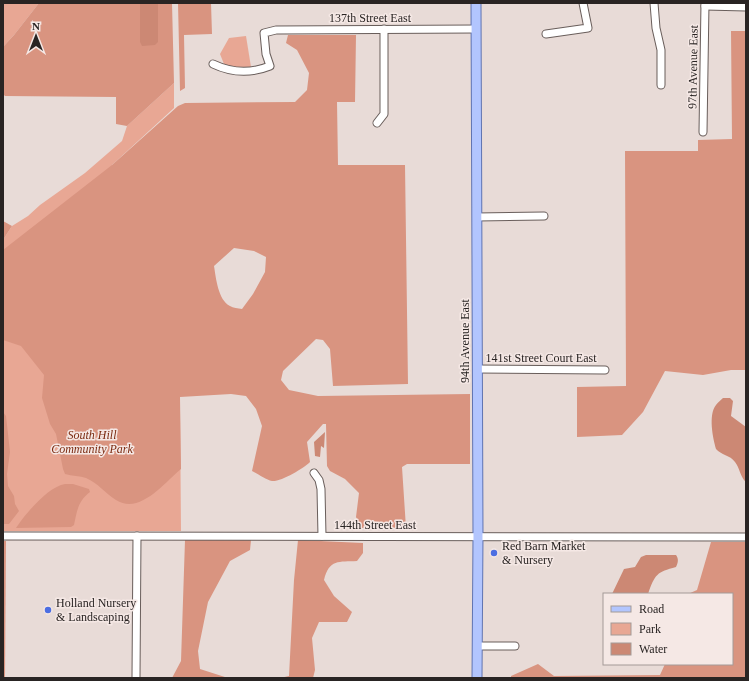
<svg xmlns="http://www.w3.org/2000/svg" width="749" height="681" font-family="Georgia,serif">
<rect width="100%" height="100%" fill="#e8dbd7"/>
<g fill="#e8a794">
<path d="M 3,3 L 39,3 L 14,35 L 3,47 Z"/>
<path d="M 246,36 L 251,67 L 233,67 L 224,64 L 220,54 L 229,38 Z"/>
<path d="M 174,83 L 174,108 L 112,165 L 178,167 L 181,531 L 3,531 L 3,240 L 12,226 L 28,216 L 40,205 L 85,173 L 122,141 L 127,126 Z"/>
</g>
<g fill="#d99480" fill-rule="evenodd">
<path d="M 39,3 L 140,3 L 140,42 L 158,42 L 158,3 L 172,3 L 174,83 L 127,126 L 116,124 L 116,97 L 5,96 L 3,94 L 3,47 L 14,35 Z"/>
<path d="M 178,3 L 211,3 L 212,34 L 184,35 L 185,88 L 180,91 Z"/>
<path d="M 731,31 L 746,31 L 746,370 L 731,370 L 703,375 L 665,371 L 643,412 L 622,435 L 577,437 L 577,387 L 626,386 L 625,151 L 698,151 L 698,140 L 732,139 Z"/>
<path d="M 288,35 L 356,35 L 355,102 L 337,102 L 338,165 L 405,165 L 408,384 L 333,386 L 330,349 L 323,340 L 316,339 L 283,371 L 281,380 L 289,390 L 318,396 L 470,394 L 470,464 L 407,464 L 402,467 L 406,528 L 361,528 L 356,517 L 359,493 L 345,479 L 330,471 L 327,466 L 326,424 L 323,424 L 307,442 L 310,462 C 304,468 281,482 272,481 C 266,480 258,474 252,471 L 262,426 L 256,409 L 246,396 L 231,394 L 180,397 L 181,469 C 164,483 140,515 116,500 C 106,494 98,483 86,478 C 80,476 72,476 65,474 L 63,469 L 56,434 L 50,424 L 42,398 L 44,375 L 21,346 L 3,340 L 3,250 L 112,165 L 178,106 L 185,103 L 295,102 L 307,90 L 309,73 L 297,50 L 286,43 ZM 234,248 L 254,251 L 266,257 L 265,272 L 253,294 L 242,309 C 238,308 233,308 230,306 C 218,300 216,278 214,266 Z"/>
<path d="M 3,221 L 12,226 L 3,240 Z"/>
<path d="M 3,412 L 6,416 L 10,452 L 7,474 L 8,486 L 14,496 L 15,504 L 19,511 L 9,524 L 3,524 Z"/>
<path d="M 65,484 L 73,484 L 89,489 L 90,492 C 78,501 77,511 74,525 L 71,527 L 16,528 C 25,514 49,486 65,484 Z"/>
<path d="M 185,540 L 251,540 L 250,550 L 230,561 L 208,602 L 198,651 L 200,669 L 228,678 L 172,678 L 181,661 Z"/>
<path d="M 298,540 L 363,543 L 363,553 L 357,561 C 339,562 329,559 324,580 L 334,596 L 352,612 L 347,622 L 319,622 L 312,638 L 315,670 L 313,678 L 280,678 L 289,676 L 294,580 Z"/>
<path d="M 3,541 L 6,541 L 5,678 L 3,678 Z"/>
<path d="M 711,542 L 746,542 L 746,678 L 511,678 L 511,676 L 538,664 L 554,676 L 660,675 L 665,664 L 732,664 L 732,594 L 688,594 L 697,590 Z"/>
</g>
<g fill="#cc8874">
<path d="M 140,3 L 158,3 L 158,42 L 155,45 L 142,46 L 140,42 Z"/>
<path d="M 723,398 L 730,398 L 733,401 L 731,416 L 746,427 L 746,482 C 740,477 740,468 735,462 C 730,455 721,455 716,449 C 713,438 708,415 716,405 C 718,402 721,400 723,398 Z"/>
<path d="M 325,432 L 324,448 L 321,446 L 320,457 L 315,456 L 314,442 Z"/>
<path d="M 646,555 L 676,555 C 679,559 678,563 676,567 C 657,572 655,574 648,594 L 612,594 L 624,569 L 635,567 L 641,557 Z"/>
</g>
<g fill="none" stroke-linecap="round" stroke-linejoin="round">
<g stroke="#695e5b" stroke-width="9">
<g id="minor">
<path d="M 654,3 L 656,28 L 661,50 L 661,85"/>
<path d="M 705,6 L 746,7"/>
<path d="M 546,34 L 588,28 L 583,3"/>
<path d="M 213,64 C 232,73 250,74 270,66 L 266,54 L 264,33 L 276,30 L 476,29"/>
<path d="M 377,123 L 384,114 L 384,29"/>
<path d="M 703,132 L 705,3"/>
<path d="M 477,217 L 544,216"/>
<path d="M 477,369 L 605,370"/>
<path d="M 314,473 L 319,480 L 321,489 L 322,536"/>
<path d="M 3,536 L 746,537"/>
<path d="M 477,646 L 515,646"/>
<path d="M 136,677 L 137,536"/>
</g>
</g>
<g stroke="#6074b1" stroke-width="11">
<path id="major" d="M 476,3 L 478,536 L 477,678"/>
</g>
<use href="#minor" stroke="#fff" stroke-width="7"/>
<use href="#major" stroke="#b2c5fe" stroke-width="9"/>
</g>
<g fill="#4c6ee2" stroke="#f5e8e5" stroke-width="1.5">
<circle cx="494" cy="553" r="4"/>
<circle cx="48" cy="610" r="4"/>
</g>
<g text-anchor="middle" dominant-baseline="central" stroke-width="3" stroke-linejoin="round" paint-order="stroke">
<g font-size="12" fill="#292423" stroke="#f5e8e5">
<text x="370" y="18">137th Street East</text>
<text transform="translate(693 67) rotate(-89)">97th Avenue East</text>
<text transform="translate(465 341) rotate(-90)">94th Avenue East</text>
<text x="541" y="358">141st Street Court East</text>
<text x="375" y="525">144th Street East</text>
</g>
<g font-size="12" font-style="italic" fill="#7b2a10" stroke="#f5e8e5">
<text x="92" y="435">South Hill<tspan x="92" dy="14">Community Park</tspan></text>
</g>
<g font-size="12" fill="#292423" stroke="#f5e8e5" text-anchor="start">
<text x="502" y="546">Red Barn Market<tspan x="502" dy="14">&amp; Nursery</tspan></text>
<text x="56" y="603">Holland Nursery<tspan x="56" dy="14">&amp; Landscaping</tspan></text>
</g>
</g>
<rect width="749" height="681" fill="none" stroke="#292423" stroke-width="8"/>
<rect x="603" y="593" width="130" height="72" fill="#f5e8e5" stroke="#a39a97"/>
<rect x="611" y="606" width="20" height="6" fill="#b2c5fe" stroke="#a39a97"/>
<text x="639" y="613" font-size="12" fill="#292423">Road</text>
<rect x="611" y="623" width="20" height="12" fill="#e8a794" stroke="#a39a97"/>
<text x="639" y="633" font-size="12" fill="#292423">Park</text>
<rect x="611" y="643" width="20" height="12" fill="#cc8874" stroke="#a39a97"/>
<text x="639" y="653" font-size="12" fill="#292423">Water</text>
<g transform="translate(36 36)" stroke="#f5e8e5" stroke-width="3" paint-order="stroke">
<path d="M0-3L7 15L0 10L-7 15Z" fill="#292423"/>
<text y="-6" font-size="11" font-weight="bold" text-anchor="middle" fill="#292423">N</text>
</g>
</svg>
